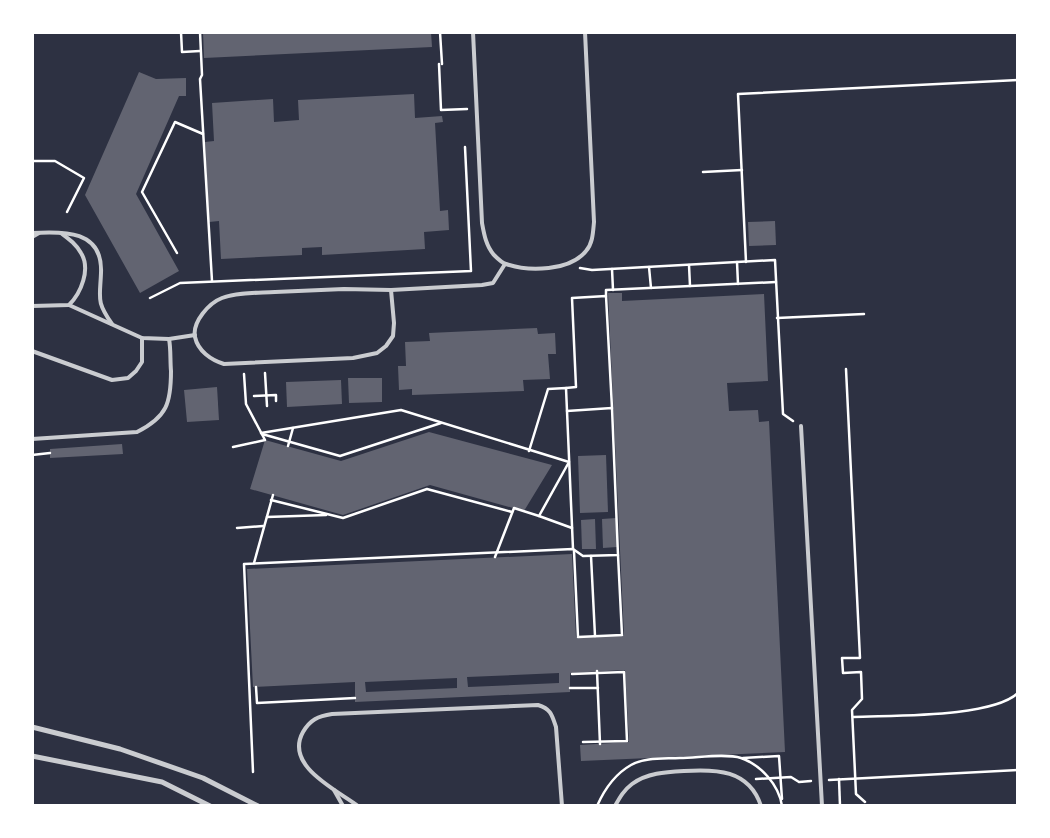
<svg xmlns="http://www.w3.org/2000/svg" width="1050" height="838" font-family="Poppins,sans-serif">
<rect width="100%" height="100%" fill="#2d3142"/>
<g fill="#626471" fill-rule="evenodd">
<path d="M 203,32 L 431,32 L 432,47 L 204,58 Z"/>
<path d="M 139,72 L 156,79 L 186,78 L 186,96 L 179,96 L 136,194 L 179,271 L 140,293 L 85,195 Z"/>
<path d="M 414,94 L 415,118 L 442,116 L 443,122 L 435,123 L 440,211 L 448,210 L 449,230 L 424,232 L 425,249 L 322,255 L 322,247 L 302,248 L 302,255 L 221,259 L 219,221 L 209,222 L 205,142 L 214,141 L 212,103 L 273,99 L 274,122 L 299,120 L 298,100 Z"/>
<path d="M 775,221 L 776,245 L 749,246 L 748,222 Z"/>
<path d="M 608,293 L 622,293 L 622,301 L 764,294 L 768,381 L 727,383 L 729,411 L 758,410 L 759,422 L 769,421 L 785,752 L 581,761 L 580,745 L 629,742 L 625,670 L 570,673 L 570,692 L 355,702 L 355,682 L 253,687 L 247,569 L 572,554 L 576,637 L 624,635 ZM 559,673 L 559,683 L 468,687 L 467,677 ZM 457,678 L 457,688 L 366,692 L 365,682 Z"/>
<path d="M 537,328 L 538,334 L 555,333 L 556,354 L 548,354 L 550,379 L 523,380 L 524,391 L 412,395 L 412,389 L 399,390 L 398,366 L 406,366 L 405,342 L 430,341 L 429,333 Z"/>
<path d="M 348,378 L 382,378 L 382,402 L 349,403 Z"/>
<path d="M 341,380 L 342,404 L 287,407 L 286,382 Z"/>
<path d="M 217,387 L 219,420 L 187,422 L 184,390 Z"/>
<path d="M 429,432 L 552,465 L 524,511 L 430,485 L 343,515 L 250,489 L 265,440 L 341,461 Z"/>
<path d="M 122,444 L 123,454 L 50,458 L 50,449 Z"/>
<path d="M 606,455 L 608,512 L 580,513 L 578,456 Z"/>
<path d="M 616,518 L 617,547 L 603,548 L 602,519 Z"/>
<path d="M 595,519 L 596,549 L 582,549 L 581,520 Z"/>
</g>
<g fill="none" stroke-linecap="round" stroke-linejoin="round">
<g stroke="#fff" stroke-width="2.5">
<path d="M 181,32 L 182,52 L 200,51"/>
<path d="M 200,32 L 202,75 L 200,79 L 212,281"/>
<path d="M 440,32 L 442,64"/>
<path d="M 439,64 L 441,110 L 467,109"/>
<path d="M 32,161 L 55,161 L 84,178 L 67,212"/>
<path d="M 703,172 L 742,170"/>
<path d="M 177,253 L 142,192 L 175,122 L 203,134"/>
<path d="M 737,262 L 738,284"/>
<path d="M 746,262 L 738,94 L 1018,80"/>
<path d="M 689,265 L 690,286"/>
<path d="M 649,267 L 651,288"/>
<path d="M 580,268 L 592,270 L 775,260 L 783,414 L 793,421"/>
<path d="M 612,269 L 613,290"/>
<path d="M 606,296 L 606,290 L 776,282"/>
<path d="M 150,298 L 180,283 L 471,271 L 465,147"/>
<path d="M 777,318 L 864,314"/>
<path d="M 846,369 L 860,658 L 842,658 L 843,673 L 861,672 L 862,699 L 852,710 L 856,794 L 865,802"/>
<path d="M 265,373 L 267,406"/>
<path d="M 566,388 L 576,387 L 572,298 L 606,296 L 612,408"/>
<path d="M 254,396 L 276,395 L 276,401"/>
<path d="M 261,433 L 401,410 L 569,462 L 539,516 L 514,508 L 495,557"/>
<path d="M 262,434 L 340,456 L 441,423"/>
<path d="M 288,446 L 293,428"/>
<path d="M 233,447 L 265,440 L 246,404 L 244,374"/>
<path d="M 529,451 L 548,389 L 566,388 L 573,549"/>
<path d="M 32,455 L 50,453"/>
<path d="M 271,500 L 343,518 L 427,489 L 512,512"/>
<path d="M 539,516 L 572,528"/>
<path d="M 267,517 L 326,515"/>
<path d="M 237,528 L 263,526"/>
<path d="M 574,551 L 578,637 L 622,635 L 618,555"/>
<path d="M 591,556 L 595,636"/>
<path d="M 254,563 L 273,495"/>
<path d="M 597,671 L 600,744"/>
<path d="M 572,674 L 624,672 L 627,741 L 583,742"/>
<path d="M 256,687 L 257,703 L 355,698"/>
<path d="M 570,688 L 598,688"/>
<path d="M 853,717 C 891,715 991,718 1018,693"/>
<path d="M 743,758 L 779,756 L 782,799"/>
<path d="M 253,772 L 244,564 L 573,549 L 583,556 L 618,555 L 612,408 L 567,411"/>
<path d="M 756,779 L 791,777 L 799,782 L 811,781"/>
<path d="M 839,779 L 840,806"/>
<path d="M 829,780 L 1018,770"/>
<path d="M 597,806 C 605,788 615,774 631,765 C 645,757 664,759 680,758 C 697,758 725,753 741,758 C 761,765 779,785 782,806"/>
</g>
<g stroke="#caccd0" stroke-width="4">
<path d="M 473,32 L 482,223 C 484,234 486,246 494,255 C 497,258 502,263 506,264 C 529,272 570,271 586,251 C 593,243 593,232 594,222 L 585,32"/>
<path d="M 32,233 C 64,231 103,230 101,273 C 100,299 96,301 112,324"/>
<path d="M 32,237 L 39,233"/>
<path d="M 344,289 L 391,290 L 394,323 L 393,336 L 386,346 L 377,353 L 353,358 L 224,364 C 211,360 198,351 195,337 C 192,322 209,303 222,298 C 238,292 258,293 275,292 C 298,291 321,290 344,289 Z"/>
<path d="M 391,290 L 482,285 L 493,283 L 505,264"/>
<path d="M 69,305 L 142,338 L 169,339 L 195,335"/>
<path d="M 32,306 L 69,305 C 81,293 91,269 81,253 C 76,244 69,239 61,233"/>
<path d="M 32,351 L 112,380 L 128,378 L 136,371 L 142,362 L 142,338"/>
<path d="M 801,426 L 822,806"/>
<path d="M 32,439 L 137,432 C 167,417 171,403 171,371 C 170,360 171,349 169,339"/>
<path d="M 334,790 L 343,806"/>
<path d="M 358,806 C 337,790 284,766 303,732 C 310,720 318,716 332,714 L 538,705 C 551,709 552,715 556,727 L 562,806"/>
<path d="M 615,806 C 620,797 624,790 632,784 C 647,773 665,772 684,771 C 715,769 749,769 761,806"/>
</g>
<g stroke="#caccd0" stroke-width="5">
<path d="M 32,727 L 120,749 L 203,778 L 258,806"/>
<path d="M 32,756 L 162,782 L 210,806"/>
</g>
</g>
<rect width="1050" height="838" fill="none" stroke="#ffffff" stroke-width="68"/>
</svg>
